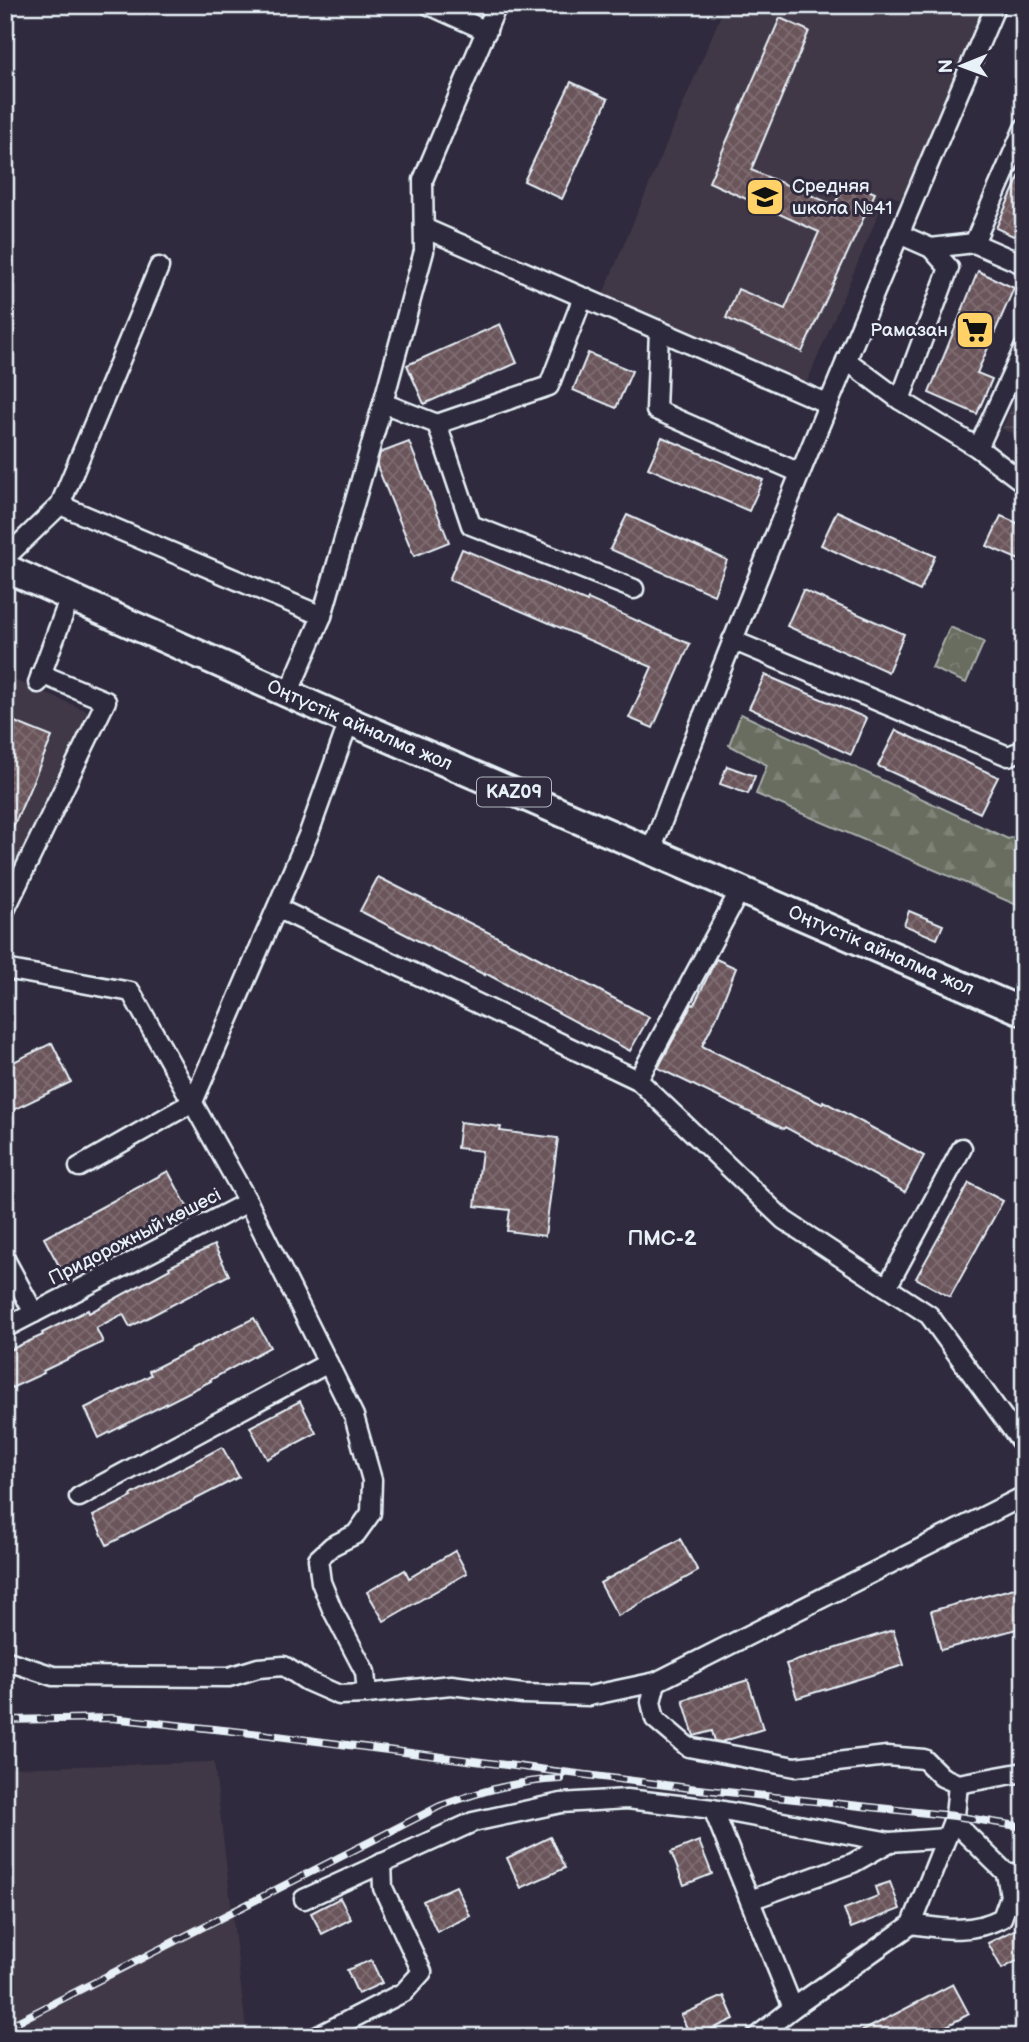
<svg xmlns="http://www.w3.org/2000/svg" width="1029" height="2042" font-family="'Balsamiq Sans',sans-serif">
<defs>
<pattern id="industrial-grid" width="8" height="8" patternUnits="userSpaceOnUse" patternTransform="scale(1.75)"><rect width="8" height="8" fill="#413746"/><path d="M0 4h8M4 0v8" fill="none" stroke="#534b58"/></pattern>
<pattern id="forest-firs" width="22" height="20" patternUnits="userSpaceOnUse" patternTransform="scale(1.75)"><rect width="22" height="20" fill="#686d5f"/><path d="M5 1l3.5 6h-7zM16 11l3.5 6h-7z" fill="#7e8277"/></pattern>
<pattern id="park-crowns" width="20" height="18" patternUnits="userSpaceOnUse" patternTransform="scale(1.75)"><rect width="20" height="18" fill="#686d5f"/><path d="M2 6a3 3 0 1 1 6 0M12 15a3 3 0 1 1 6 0" fill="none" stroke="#7e8277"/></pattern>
<pattern id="building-cross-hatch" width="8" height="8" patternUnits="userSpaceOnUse" patternTransform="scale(1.75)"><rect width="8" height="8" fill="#6a545a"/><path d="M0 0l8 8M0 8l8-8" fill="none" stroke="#7f6d72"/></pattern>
</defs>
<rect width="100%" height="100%" fill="#2f2a3d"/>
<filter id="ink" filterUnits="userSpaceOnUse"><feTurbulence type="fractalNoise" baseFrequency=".0143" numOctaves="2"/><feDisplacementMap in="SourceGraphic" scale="14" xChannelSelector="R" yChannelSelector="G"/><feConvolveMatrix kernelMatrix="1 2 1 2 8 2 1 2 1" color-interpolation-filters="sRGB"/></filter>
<g filter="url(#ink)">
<g fill="#413746">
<path d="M 725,5 L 988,5 L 905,201 L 887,194 L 807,382 L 603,294 Z"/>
<path d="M 5,676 L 92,713 L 5,883 Z"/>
<path d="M 214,1762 L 247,2037 L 5,2037 L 5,1768 Z"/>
</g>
<path fill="url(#industrial-grid)" d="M 1024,379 L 1024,463 L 1014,459 L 1023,437 L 1002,429 Z"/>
<path fill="url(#forest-firs)" stroke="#a8afac" stroke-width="2" d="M 741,714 L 1008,839 L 1024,833 L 1024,908 L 756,794 L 767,765 L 729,745 Z"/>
<path fill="url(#park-crowns)" stroke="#a8afac" stroke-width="2" d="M 950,627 L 984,642 L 966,683 L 932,668 Z"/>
<g fill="url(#building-cross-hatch)" stroke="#e8f1f8" stroke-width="2">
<path d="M 780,18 L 809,31 L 751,170 L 834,205 L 847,181 L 875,193 L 802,352 L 726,318 L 738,289 L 785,309 L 819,232 L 709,182 Z"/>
<path d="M 571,82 L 608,99 L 562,199 L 524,181 Z"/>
<path d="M 1024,166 L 1024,241 L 996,228 Z"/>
<path d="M 978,271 L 1014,288 L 977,373 L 992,379 L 977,414 L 929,393 Z"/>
<path d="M 500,324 L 517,363 L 424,404 L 407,365 Z"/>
<path d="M 588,353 L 632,371 L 616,408 L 573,390 Z"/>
<path d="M 662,437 L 763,480 L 749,511 L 648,468 Z"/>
<path d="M 409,442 L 449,542 L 414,556 L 377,466 L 380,453 Z"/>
<path d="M 837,511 L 935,556 L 920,591 L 821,545 Z"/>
<path d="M 627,515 L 727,560 L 714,595 L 610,549 Z"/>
<path d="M 1001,516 L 1024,526 L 1024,562 L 987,546 Z"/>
<path d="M 462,549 L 587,602 L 588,599 L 690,644 L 653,728 L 629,718 L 652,667 L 449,580 Z"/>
<path d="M 803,590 L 904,634 L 888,672 L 787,626 Z"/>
<path d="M 765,675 L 866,718 L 851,755 L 749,708 Z"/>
<path d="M 5,718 L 52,737 L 5,846 Z"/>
<path d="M 896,730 L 998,777 L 980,813 L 878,766 Z"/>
<path d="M 727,766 L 755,776 L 748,794 L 720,784 Z"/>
<path d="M 378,877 L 525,951 L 649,1017 L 630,1051 L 485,973 L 485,975 L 360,911 Z"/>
<path d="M 909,911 L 943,925 L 937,939 L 904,925 Z"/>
<path d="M 716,959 L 736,968 L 717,1016 L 702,1046 L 822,1104 L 823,1101 L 924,1156 L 905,1192 L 785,1127 L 784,1129 L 658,1068 L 692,1004 L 694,1005 Z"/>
<path d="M 52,1043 L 71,1082 L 5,1114 L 5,1066 Z"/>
<path d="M 460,1122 L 501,1127 L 500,1131 L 558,1138 L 545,1236 L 507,1231 L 510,1210 L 475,1206 L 482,1151 L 457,1148 Z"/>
<path d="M 168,1171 L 188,1208 L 64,1275 L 44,1238 Z"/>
<path d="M 969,1183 L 1003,1201 L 950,1297 L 916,1278 Z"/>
<path d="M 214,1245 L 229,1275 L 130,1327 L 123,1314 L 96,1328 L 103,1342 L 43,1371 L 44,1373 L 5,1391 L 5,1352 L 43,1335 L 42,1333 L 88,1310 L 89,1313 L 170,1269 L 169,1267 Z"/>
<path d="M 254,1318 L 270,1347 L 210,1380 L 211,1381 L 99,1438 L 85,1408 L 151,1375 L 149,1371 Z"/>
<path d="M 300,1401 L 316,1433 L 267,1459 L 250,1427 Z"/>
<path d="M 222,1447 L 239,1477 L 107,1545 L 93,1516 L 132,1497 L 131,1495 Z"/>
<path d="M 680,1539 L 698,1571 L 618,1616 L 600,1583 Z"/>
<path d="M 455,1551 L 467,1573 L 384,1621 L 367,1592 L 405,1570 L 409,1578 Z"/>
<path d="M 1018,1587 L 1024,1610 L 1024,1627 L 941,1650 L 931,1611 Z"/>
<path d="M 893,1630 L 904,1665 L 797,1698 L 786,1664 Z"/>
<path d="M 748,1680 L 763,1729 L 721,1742 L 715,1741 L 712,1731 L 694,1736 L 683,1700 Z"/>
<path d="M 550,1837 L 565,1868 L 521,1888 L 507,1858 Z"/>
<path d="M 699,1841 L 712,1874 L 684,1885 L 671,1852 Z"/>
<path d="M 890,1882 L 900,1909 L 851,1928 L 844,1909 L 878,1896 L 875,1887 Z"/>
<path d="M 456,1886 L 470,1916 L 437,1932 L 423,1901 Z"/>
<path d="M 340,1898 L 351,1919 L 322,1934 L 311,1913 Z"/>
<path d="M 1016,1929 L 1024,1944 L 1024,1957 L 1002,1969 L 988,1943 Z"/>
<path d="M 371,1960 L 382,1983 L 358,1994 L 347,1970 Z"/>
<path d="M 953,1984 L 969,2014 L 926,2037 L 851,2037 Z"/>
<path d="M 724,1996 L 734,2019 L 695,2037 L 691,2037 L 681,2015 Z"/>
</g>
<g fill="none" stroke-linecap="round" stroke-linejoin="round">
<g stroke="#e8f1f8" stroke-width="23">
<g id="minor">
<path d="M 429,5 L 487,31"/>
<path d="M 424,228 L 828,404"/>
<path d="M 899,234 L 931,248 L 949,268 L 900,400"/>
<path d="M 974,243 L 1024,128"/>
<path d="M 931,248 L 974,243 L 1020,263 L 1024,261"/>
<path d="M 159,267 L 60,505 L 322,616"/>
<path d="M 659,330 L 656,410 L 800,473"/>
<path d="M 846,360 L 900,400 L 978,448 L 1024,483"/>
<path d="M 383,403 L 437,424 L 471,525 L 634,589"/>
<path d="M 437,424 L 549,386 L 583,297"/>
<path d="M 978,448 L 1024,348"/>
<path d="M 5,558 L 60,505"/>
<path d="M 732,640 L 1008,756 L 1024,750"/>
<path d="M 38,683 L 70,597"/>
<path d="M 288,694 L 322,616 L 383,403 L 424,251 L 423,180 L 497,5"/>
<path d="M 651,851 C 759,566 877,285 996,5"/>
<path d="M 277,908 L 638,1080 L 784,1220 L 929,1315 L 1024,1446"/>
<path d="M 5,910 L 106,701 L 41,674"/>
<path d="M 5,969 L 131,992 L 248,1202 L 328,1363 L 79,1497"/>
<path d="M 638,1080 L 740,890"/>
<path d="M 79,1167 L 193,1102 L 309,833 L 349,721"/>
<path d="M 5,1259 L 34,1313"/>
<path d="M 887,1287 L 962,1148"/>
<path d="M 5,1328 L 248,1202"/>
<path d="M 328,1363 L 354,1416 L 372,1480 L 371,1513 L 356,1534 L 332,1546 L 318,1559 L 321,1582 L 332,1609 L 365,1672 L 367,1694 L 451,1685 L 523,1694 L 589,1696 L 656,1682 L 1024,1496"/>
<path d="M 5,1660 L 53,1676 L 229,1677 L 258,1668 L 284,1666 L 307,1681 L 339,1695 L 367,1694"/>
<path d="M 656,1682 L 651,1702 L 655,1719 L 688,1747 L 795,1767 L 887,1756 L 924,1759 L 942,1777 L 958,1784"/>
<path d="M 958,1784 L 1024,1772"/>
<path d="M 713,1809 L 793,2008"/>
<path d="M 953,1821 L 1006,1873 L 1024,1873"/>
<path d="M 304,1899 L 473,1822 L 561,1803 L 627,1799 L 713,1809 L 890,1842 L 946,1838"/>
<path d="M 750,1900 L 853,1863 L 890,1842"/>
<path d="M 912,1924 C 945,1929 970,1934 1002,1918 L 1010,1896 L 1006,1873"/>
<path d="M 316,2037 L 404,1992 L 422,1972 L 383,1888 L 382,1863"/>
<path d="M 756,2037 L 793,2008 L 912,1924 L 955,1816 L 958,1784"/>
</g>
</g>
<g stroke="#e8f1f8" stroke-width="32">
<g id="highway">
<path id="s1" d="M 5,568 L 349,721 L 1024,1012"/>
</g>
</g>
<use href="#minor" stroke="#2f2a3d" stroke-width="18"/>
<use href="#highway" stroke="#2f2a3d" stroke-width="26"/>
<g stroke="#e8f1f8" stroke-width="8">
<g id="rail">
<path d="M 5,1720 L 111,1718 L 261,1734 L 689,1788 L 955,1816 L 1024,1827"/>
<path d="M 5,2028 L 440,1806 C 482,1791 516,1781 561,1779"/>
</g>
</g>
<use href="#rail" stroke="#2f2a3d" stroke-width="5" stroke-dasharray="16" stroke-linecap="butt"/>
</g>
</g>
<defs>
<g id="school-square" transform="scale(2.0125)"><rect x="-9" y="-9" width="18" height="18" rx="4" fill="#ffd166" stroke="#2f2a3d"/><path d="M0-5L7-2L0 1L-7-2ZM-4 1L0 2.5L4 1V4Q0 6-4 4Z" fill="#111"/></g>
<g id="supermarket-square" transform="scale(2.0125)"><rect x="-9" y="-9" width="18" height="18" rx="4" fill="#ffd166" stroke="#2f2a3d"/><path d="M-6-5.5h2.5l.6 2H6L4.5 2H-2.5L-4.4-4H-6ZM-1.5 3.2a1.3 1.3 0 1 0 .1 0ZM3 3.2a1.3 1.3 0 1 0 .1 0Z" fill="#111"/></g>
</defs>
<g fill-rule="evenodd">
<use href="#school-square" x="765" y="197"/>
<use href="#supermarket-square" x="975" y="330"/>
</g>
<g text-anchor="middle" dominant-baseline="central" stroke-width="6" stroke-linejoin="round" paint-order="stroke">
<rect fill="#2f2a3d" stroke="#b0b5c0" stroke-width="2" x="477" y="777.5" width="74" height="29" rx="5"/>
<g font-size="18" font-weight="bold" fill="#e8f1f8">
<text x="514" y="792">KAZ09</text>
</g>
<g font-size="19" fill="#e8f1f8" stroke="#2f2a3d" text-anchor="start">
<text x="792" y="186">Средняя<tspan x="792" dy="22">школа №41</tspan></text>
<text x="948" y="330" text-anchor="end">Рамазан</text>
</g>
<g font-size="19" fill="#e8f1f8" stroke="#2f2a3d">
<text stroke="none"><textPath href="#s1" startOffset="388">Оңтүстік айналма жол</textPath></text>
<text stroke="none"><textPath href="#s1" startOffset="956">Оңтүстік айналма жол</textPath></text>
<text transform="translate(135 1237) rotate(-27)">Придорожный көшесі</text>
</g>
<g font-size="21" font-weight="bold" fill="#e8f1f8" stroke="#2f2a3d">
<text x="662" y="1238">ПМС-2</text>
</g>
</g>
<rect width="1029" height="2042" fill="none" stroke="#2f2a3d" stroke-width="28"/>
<rect x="14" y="14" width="1001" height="2014" fill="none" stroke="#e8f1f8" stroke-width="2.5" filter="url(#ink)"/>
<g transform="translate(962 66) rotate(269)" stroke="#2f2a3d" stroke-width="5" paint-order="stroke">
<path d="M0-5L12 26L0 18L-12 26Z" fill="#e8f1f8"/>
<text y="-10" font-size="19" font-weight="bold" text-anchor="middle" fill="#e8f1f8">N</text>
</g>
</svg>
